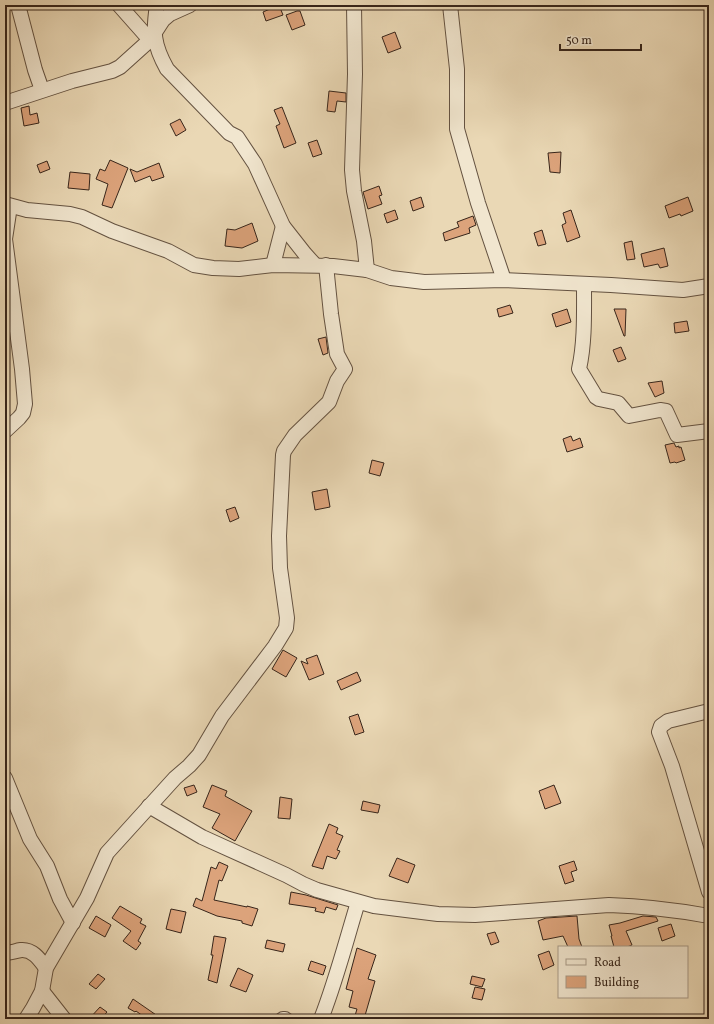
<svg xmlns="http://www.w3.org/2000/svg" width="714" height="1024" font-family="Vollkorn,serif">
<rect width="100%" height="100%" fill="#ead8b5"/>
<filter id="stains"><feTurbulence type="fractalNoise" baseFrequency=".005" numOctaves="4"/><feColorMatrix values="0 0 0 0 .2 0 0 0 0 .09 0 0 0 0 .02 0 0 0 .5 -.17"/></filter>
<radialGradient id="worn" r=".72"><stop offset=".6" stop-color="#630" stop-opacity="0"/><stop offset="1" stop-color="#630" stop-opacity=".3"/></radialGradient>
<g fill="#dca37b" stroke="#37251a">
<path d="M 269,5 L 279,5 L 283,15 L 266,21 L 263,12 L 270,9 Z"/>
<path d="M 297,11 L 300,11 L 305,25 L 292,30 L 286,15 Z"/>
<path d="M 395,32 L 401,48 L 388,53 L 382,37 Z"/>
<path d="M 329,91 L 346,93 L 346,102 L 337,101 L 335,112 L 327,111 Z"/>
<path d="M 29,106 L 30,115 L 37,113 L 39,123 L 24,126 L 21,108 Z"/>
<path d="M 282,107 L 296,143 L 284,148 L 276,126 L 280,124 L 274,110 Z"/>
<path d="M 180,119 L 186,130 L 176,136 L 170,124 Z"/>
<path d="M 317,140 L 322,154 L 313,157 L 308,143 Z"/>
<path d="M 561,152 L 560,173 L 550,172 L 548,153 Z"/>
<path d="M 110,160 L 128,168 L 112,208 L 102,205 L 108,184 L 96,179 L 100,169 L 105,171 Z"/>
<path d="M 47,161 L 50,169 L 40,173 L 37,165 Z"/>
<path d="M 159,163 L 164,177 L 152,181 L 150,176 L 135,182 L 130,169 L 137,172 Z"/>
<path d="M 70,172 L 90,174 L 89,190 L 68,188 Z"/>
<path d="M 379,186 L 382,195 L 379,196 L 382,204 L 368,209 L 363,192 Z"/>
<path d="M 421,197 L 424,207 L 413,211 L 410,201 Z"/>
<path d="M 688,197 L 693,211 L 681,216 L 680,214 L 669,218 L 665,206 Z"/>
<path d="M 395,210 L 398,219 L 387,223 L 384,214 Z"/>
<path d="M 571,210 L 580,237 L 567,242 L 562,225 L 566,223 L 563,213 Z"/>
<path d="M 473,216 L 476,225 L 469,228 L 470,233 L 445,241 L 443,233 L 459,227 L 457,222 Z"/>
<path d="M 252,223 L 258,241 L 242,248 L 225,246 L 227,229 L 235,230 Z"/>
<path d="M 542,230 L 546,244 L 538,246 L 534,233 Z"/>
<path d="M 632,241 L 635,259 L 627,260 L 624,243 Z"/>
<path d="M 664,248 L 668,266 L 660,268 L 658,264 L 644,267 L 641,254 Z"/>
<path d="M 510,305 L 513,313 L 499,317 L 497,309 Z"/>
<path d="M 567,309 L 571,322 L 556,327 L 552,314 Z"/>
<path d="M 614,309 L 626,309 L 625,336 L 624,336 Z"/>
<path d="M 687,321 L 689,331 L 675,333 L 674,323 Z"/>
<path d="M 326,337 L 328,353 L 323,355 L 318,339 Z"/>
<path d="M 621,347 L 626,359 L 618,362 L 613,350 Z"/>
<path d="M 662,381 L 664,393 L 655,397 L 648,383 Z"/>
<path d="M 571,436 L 573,441 L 580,438 L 583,447 L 567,452 L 563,439 Z"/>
<path d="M 674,443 L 676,447 L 679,446 L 679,448 L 681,447 L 685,460 L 676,463 L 675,462 L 670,463 L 665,445 Z"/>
<path d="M 372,460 L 384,463 L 380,476 L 369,473 Z"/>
<path d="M 327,489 L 330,507 L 315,510 L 312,492 Z"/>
<path d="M 235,507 L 239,518 L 230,522 L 226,510 Z"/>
<path d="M 283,650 L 297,658 L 286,677 L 272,669 Z"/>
<path d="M 317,655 L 324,674 L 309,680 L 301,661 L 308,664 L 306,659 Z"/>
<path d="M 357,672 L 361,681 L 341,690 L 337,681 Z"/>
<path d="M 358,714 L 364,732 L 355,735 L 349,717 Z"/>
<path d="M 194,785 L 197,792 L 187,796 L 184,788 Z"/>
<path d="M 212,785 L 227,791 L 225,796 L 252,811 L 235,841 L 212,828 L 220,814 L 203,807 Z"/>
<path d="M 554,785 L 561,803 L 545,809 L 539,791 Z"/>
<path d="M 280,797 L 292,799 L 290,819 L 278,818 Z"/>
<path d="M 363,801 L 380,805 L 378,813 L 361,810 Z"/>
<path d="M 329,824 L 338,828 L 336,833 L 343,836 L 337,850 L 340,851 L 336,859 L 327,856 L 323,869 L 312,866 Z"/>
<path d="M 397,858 L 415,865 L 408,883 L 389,876 Z"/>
<path d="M 574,861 L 577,870 L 571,872 L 574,881 L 565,884 L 559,866 Z"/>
<path d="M 219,862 L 228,866 L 222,881 L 219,880 L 214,900 L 247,907 L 247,906 L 258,909 L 252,926 L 242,923 L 242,921 L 217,916 L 193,906 L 196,898 L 202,901 L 211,867 L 216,869 Z"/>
<path d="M 291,892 L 306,895 L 338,905 L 336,910 L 326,907 L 324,913 L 315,911 L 316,908 L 289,904 Z"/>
<path d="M 120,906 L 142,919 L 140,923 L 146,926 L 138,941 L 141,943 L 136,950 L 123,941 L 131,931 L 112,918 Z"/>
<path d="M 171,909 L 186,912 L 181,933 L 166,929 Z"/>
<path d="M 96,916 L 111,925 L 105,937 L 89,928 Z"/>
<path d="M 577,916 L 579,939 L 582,947 L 568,947 L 563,936 L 543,940 L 538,921 L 546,918 Z"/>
<path d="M 643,916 L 656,917 L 658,921 L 626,931 L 632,945 L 627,947 L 614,947 L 611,936 L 612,936 L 609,925 L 620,923 Z"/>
<path d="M 671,924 L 675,936 L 662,941 L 658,928 Z"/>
<path d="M 495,932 L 499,942 L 491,945 L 487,934 Z"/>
<path d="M 214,936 L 226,938 L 217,983 L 208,980 L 213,955 L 211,955 Z"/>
<path d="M 267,940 L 285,944 L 283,952 L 265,948 Z"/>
<path d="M 357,948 L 376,955 L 368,979 L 375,981 L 364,1019 L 354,1019 L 357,1009 L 349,1007 L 353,991 L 346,989 Z"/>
<path d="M 549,951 L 554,965 L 543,970 L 538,955 Z"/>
<path d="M 311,961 L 326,966 L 323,975 L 308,970 Z"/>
<path d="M 238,968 L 253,975 L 246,992 L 230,986 Z"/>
<path d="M 98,974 L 105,979 L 96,989 L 89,984 Z"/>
<path d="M 472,976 L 485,979 L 482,987 L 470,984 Z"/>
<path d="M 475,987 L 485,989 L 482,1000 L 472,998 Z"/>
<path d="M 133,999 L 162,1019 L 147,1019 L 136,1011 L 135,1012 L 128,1008 Z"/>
<path d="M 100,1007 L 107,1012 L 101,1019 L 89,1019 Z"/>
</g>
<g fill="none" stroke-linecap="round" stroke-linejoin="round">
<g stroke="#645241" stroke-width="16">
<g id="minor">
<path d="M 18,5 L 35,70 L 42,90"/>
<path d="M 119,5 L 150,40"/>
<path d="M 157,5 C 153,32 153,44 167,69 L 229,133 L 237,137 L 255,164 L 283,226 L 305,254 L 315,265"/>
<path d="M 354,5 L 355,74 L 352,170 L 354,191 L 364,241 L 367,270"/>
<path d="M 450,5 L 457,69 L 457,129 L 478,203 L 504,280"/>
<path d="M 5,103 L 72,81 L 112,71 L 120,67 L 150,40 L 163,20 L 170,14 L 190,5"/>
<path d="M 5,204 L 27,210 L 70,214 L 82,217 L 112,231 L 168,251 L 194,265 L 213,268 L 239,269 L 273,265 L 333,266 L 367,270 L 391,278 L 424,282 L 504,280 L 611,285 L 683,290 L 709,286"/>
<path d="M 273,265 L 283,226"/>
<path d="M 584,284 C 584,313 585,342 579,369 L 596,397 L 599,399 L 618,403 L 629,416 L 660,410 L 666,411 L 677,435 L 709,431"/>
<path d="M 5,431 L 19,418 L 23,413 L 25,404 L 22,369 L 5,239 L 10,206"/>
<path d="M 709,711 L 668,721 L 661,726 L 659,732 L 672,766 L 709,892"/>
<path d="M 5,778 L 30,839 L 47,866 L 60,899 L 73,923"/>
<path d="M 149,806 L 202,837 L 286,875 L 303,884 L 317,890 L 374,906 L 438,914 L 475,915 L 609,905 C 643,906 676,910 709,916"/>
<path d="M 5,953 C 10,953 15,951 21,950 C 33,949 40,960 46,968"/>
<path d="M 42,991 L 64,1019"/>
<path d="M 26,1019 L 33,1008 L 42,991 L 46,968 L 87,898 L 107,853 L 175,778 L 189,766 L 199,755 L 222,716 L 275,646 L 286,628 L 287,618 L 280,568 L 279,536 L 283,455 L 284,451 L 295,435 L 329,402 L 337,381 L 345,369 L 337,354 L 331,314 L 326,265"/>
<path d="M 283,1019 L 285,1019"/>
<path d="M 321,1019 C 336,981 346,941 358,902"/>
</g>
</g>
<use href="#minor" stroke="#f1e6cf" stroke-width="14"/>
</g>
<rect width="714" height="1024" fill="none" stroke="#ead8b5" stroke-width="20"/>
<rect x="6" y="6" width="702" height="1012" fill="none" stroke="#37251a" stroke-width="2"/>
<rect x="10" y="10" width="694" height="1004" fill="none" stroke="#37251a"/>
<rect x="558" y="946" width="130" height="52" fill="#f1e6cf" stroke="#a79987"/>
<rect x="566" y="959" width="20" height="6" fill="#f1e6cf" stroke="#a79987"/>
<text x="594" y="966" font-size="12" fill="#37251a">Road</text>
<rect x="566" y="976" width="20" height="12" fill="#dca37b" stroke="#a79987"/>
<text x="594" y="986" font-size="12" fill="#37251a">Building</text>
<path d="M560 44v6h81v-6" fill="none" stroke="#37251a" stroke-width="2"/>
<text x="566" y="44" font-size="12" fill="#37251a" stroke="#f1e6cf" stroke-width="3" paint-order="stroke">50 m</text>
<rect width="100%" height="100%" filter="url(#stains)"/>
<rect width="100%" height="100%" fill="url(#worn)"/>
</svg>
